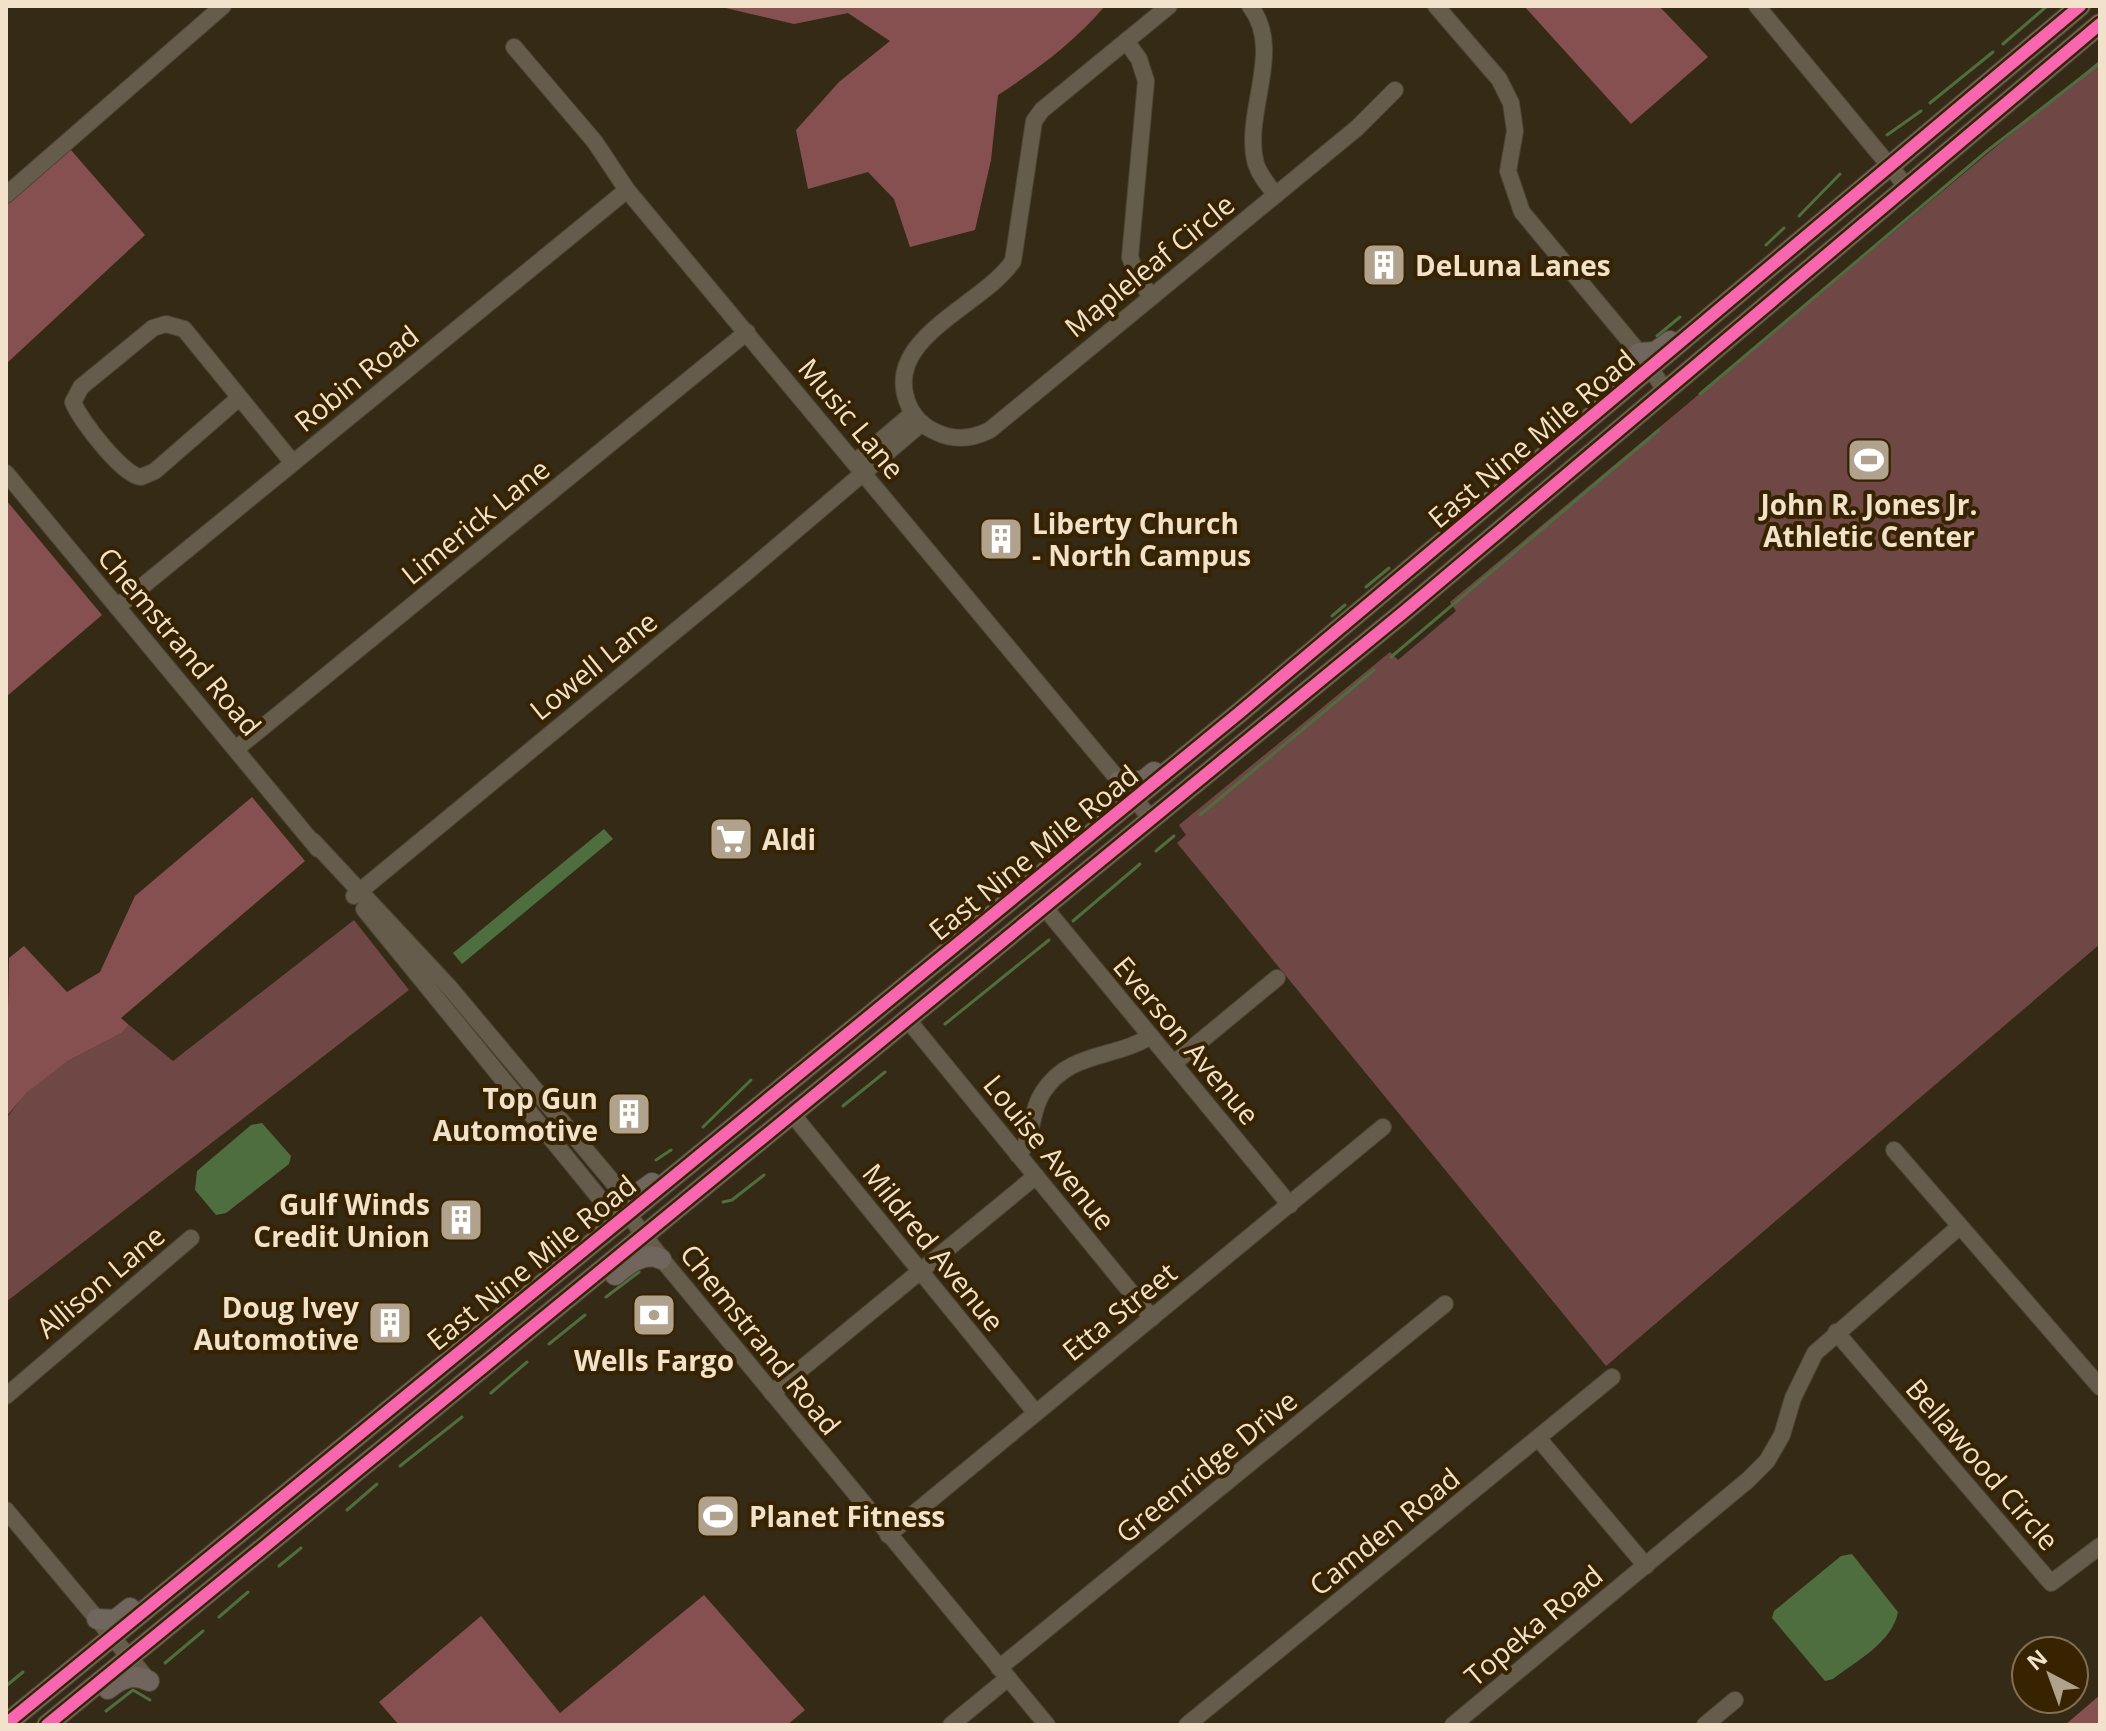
<svg xmlns="http://www.w3.org/2000/svg" width="2106" height="1731" font-family="'Open Sans',sans-serif">
<rect width="100%" height="100%" fill="#342a16"/>
<g fill="#6f4846">
<path d="M 2100,60 L 2100,944 L 1606,1366 L 1177,843 L 1186,835 L 1179,825 L 1390,652 L 1398,660 L 1456,611 L 1450,602 Z"/>
<path d="M 354,920 L 409,990 L 6,1302 L 6,1119 L 25,1093 L 68,1061 L 122,1033 L 129,1025 L 173,1061 Z"/>
</g>
<g fill="#875050">
<path d="M 717,6 L 1105,6 C 1073,43 1038,69 998,95 L 991,160 L 975,230 L 910,247 L 894,199 L 868,172 L 808,189 L 796,130 L 839,82 L 890,41 L 848,13 L 794,24 Z"/>
<path d="M 1524,6 L 1659,6 L 1708,57 L 1631,124 Z"/>
<path d="M 70,149 L 145,235 L 6,364 L 6,203 Z"/>
<path d="M 6,500 L 102,615 L 6,697 Z"/>
<path d="M 252,797 L 305,861 L 121,1018 L 129,1025 L 122,1033 L 68,1061 L 26,1093 L 6,1117 L 9,958 L 24,946 L 67,992 L 100,972 L 135,896 Z"/>
<path d="M 704,1595 L 805,1710 L 787,1725 L 399,1725 L 379,1702 L 481,1616 L 560,1713 Z"/>
<path d="M 2100,1695 L 2100,1725 L 2065,1725 Z"/>
</g>
<g fill="#4f6e40">
<path d="M 604,829 L 613,839 L 462,964 L 453,953 Z"/>
<path d="M 262,1123 L 291,1156 L 289,1164 L 226,1213 L 216,1215 L 195,1190 L 197,1171 L 251,1125 Z"/>
<path d="M 1852,1554 L 1898,1612 C 1892,1643 1856,1661 1833,1679 L 1825,1681 L 1772,1618 L 1774,1611 L 1841,1556 Z"/>
</g>
<g fill="none" stroke-linecap="round" stroke-linejoin="round">
<g stroke="#4f6e40" stroke-width="3">
<path d="M 2003,44 L 2047,6"/>
<path d="M 1930,103 L 1993,52"/>
<path d="M 1887,135 L 1921,111"/>
<path d="M 1799,216 L 1840,174"/>
<path d="M 1766,245 L 1784,228"/>
<path d="M 1657,336 L 1680,317"/>
<path d="M 1700,394 L 1987,151 L 2100,63"/>
<path d="M 1366,587 L 1389,568"/>
<path d="M 1332,616 L 1345,605"/>
<path d="M 1391,657 L 1659,430"/>
<path d="M 1200,815 L 1374,670"/>
<path d="M 1156,851 L 1174,836"/>
<path d="M 1073,921 L 1140,864"/>
<path d="M 945,1024 L 1049,940"/>
<path d="M 843,1106 L 885,1072"/>
<path d="M 703,1127 L 751,1080"/>
<path d="M 656,1160 L 671,1150"/>
<path d="M 723,1202 L 732,1200 L 764,1175"/>
<path d="M 606,1297 L 639,1272"/>
<path d="M 549,1344 L 585,1315"/>
<path d="M 491,1393 L 527,1362"/>
<path d="M 400,1466 L 462,1417"/>
<path d="M 347,1510 L 377,1484"/>
<path d="M 279,1566 L 301,1548"/>
<path d="M 219,1617 L 248,1592"/>
<path d="M 165,1663 L 203,1631"/>
<path d="M 6,1686 L 23,1672"/>
<path d="M 106,1711 L 133,1690 L 150,1700"/>
</g>
<g stroke="#4e4535" stroke-width="18">
<g id="minor">
<path d="M 1169,6 L 1042,110 L 1034,121 L 1013,261 C 984,305 884,337 907,401 C 912,415 922,426 936,432 C 954,441 972,439 990,430 L 1357,128 L 1395,90"/>
<path d="M 1250,6 C 1285,51 1242,113 1256,164 C 1260,176 1268,185 1276,195"/>
<path d="M 1436,6 L 1499,79 L 1511,103 L 1515,131 L 1508,171 L 1522,212 L 1637,350 L 1666,391"/>
<path d="M 1757,6 L 1907,187"/>
<path d="M 1126,41 L 1139,59 L 1146,81 L 1130,257 L 1138,279 L 1152,297"/>
<path d="M 514,47 L 595,142 L 627,190 L 1152,820"/>
<path d="M 6,195 L 223,6"/>
<path d="M 239,398 L 155,471 L 141,477 C 124,477 79,419 73,402 L 81,387 L 153,328 L 166,324 L 184,329 L 293,463"/>
<path d="M 855,462 L 913,413"/>
<path d="M 6,473 L 318,849"/>
<path d="M 117,607 L 627,190"/>
<path d="M 236,749 L 747,332"/>
<path d="M 313,841 L 450,988 L 622,1193 L 628,1214 L 665,1263 L 1047,1725"/>
<path d="M 354,896 L 747,572 L 922,423"/>
<path d="M 1045,908 L 1290,1205"/>
<path d="M 364,909 L 606,1206 L 628,1214"/>
<path d="M 908,1020 L 1152,1318"/>
<path d="M 1174,1063 L 1277,978"/>
<path d="M 793,1115 L 1036,1413"/>
<path d="M 1894,1150 L 2100,1387"/>
<path d="M 1018,1155 C 1034,1138 1030,1111 1043,1092 C 1069,1051 1115,1059 1151,1036"/>
<path d="M 1836,1332 L 2051,1583 L 2100,1546"/>
<path d="M 772,1393 L 1036,1176"/>
<path d="M 6,1396 L 191,1238"/>
<path d="M 1538,1438 L 1646,1566"/>
<path d="M 6,1510 L 149,1681"/>
<path d="M 888,1535 L 1383,1127"/>
<path d="M 999,1668 L 1445,1304"/>
<path d="M 951,1725 L 1008,1678"/>
<path d="M 1187,1725 L 1612,1377"/>
<path d="M 1453,1725 L 1748,1480 L 1767,1461 L 1782,1435 L 1793,1398 L 1815,1353 L 1960,1226"/>
<path d="M 1705,1725 L 1735,1700"/>
</g>
</g>
<g stroke="#4e4535" stroke-width="22">
<g id="major">
<path d="M 1639,353 L 1655,352 L 1670,341"/>
<path d="M 1119,781 L 1143,781 L 1154,772"/>
<path d="M 622,1193 L 637,1194 L 652,1183"/>
<path d="M 615,1275 C 628,1264 645,1251 661,1259"/>
<path d="M 97,1619 L 115,1620 L 130,1608"/>
<path d="M 108,1689 C 122,1678 133,1673 149,1681"/>
<path d="M 6,1724 L 1239,713 L 2080,6"/>
<path d="M 47,1725 L 1405,611 L 2100,24"/>
</g>
</g>
<use href="#minor" stroke="#665c4c" stroke-width="16"/>
<use href="#major" stroke="#71665e" stroke-width="20"/>
<g stroke="#372300" stroke-width="17">
<g id="cycleway">
<path d="M 6,1724 L 1239,713 L 2080,6"/>
<path d="M 47,1725 L 1405,611 L 2100,24"/>
</g>
</g>
<use href="#cycleway" stroke="#f766af" stroke-width="12"/>
</g>
<defs>
<g id="building-square" transform="scale(2.3)"><rect x="-9" y="-9" width="18" height="18" rx="4" fill="#b0a28c" stroke="#372300"/><path d="M-4-6H4V6H1V3H-1V6H-4ZM-2.5-4.3h1.7v1.8h-1.7ZM.8-4.3h1.7v1.8H.8ZM-2.5-1h1.7V.8h-1.7ZM.8-1h1.7V.8H.8Z" fill="#fff"/></g>
<g id="stadium-square" transform="scale(2.3)"><rect x="-9" y="-9" width="18" height="18" rx="4" fill="#b0a28c" stroke="#372300"/><path d="M0-5a6.5 5 0 1 0 0 10a6.5 5 0 1 0 0-10ZM-3.5-1.8h7v3.6h-7Z" fill="#fff"/></g>
<g id="supermarket-square" transform="scale(2.3)"><rect x="-9" y="-9" width="18" height="18" rx="4" fill="#b0a28c" stroke="#372300"/><path d="M-6-5.5h2.5l.6 2H6L4.5 2H-2.5L-4.4-4H-6ZM-1.5 3.2a1.3 1.3 0 1 0 .1 0ZM3 3.2a1.3 1.3 0 1 0 .1 0Z" fill="#fff"/></g>
<g id="bank-square" transform="scale(2.3)"><rect x="-9" y="-9" width="18" height="18" rx="4" fill="#b0a28c" stroke="#372300"/><path d="M-6-4H6V4H-6ZM0-2.3a2.3 2.3 0 1 0 0 4.6a2.3 2.3 0 1 0 0-4.6Z" fill="#fff"/></g>
</defs>
<g fill-rule="evenodd">
<use href="#building-square" x="1384" y="265"/>
<use href="#stadium-square" x="1869" y="460"/>
<use href="#building-square" x="1001" y="539"/>
<use href="#supermarket-square" x="731" y="839"/>
<use href="#building-square" x="629" y="1114"/>
<use href="#building-square" x="461" y="1220"/>
<use href="#bank-square" x="654" y="1315"/>
<use href="#building-square" x="390" y="1323"/>
<use href="#stadium-square" x="718" y="1516"/>
</g>
<g text-anchor="middle" dominant-baseline="central" stroke-width="8" stroke-linejoin="round" paint-order="stroke">
<g font-size="28" fill="#f2e2cb" stroke="#372300">
<text transform="translate(1149 265) rotate(-39)">Mapleleaf Circle</text>
<text transform="translate(356 378) rotate(-39)">Robin Road</text>
<text transform="translate(852 418) rotate(50)">Music Lane</text>
<text transform="translate(1531 438) rotate(-40)">East Nine Mile Road</text>
<text transform="translate(475 521) rotate(-39)">Limerick Lane</text>
<text transform="translate(180 641) rotate(50)">Chemstrand Road</text>
<text transform="translate(593 665) rotate(-39)">Lowell Lane</text>
<text transform="translate(1033 852) rotate(-39)">East Nine Mile Road</text>
<text transform="translate(1187 1040) rotate(50)">Everson Avenue</text>
<text transform="translate(1050 1152) rotate(51)">Louise Avenue</text>
<text transform="translate(934 1247) rotate(51)">Mildred Avenue</text>
<text transform="translate(531 1262) rotate(-39)">East Nine Mile Road</text>
<text transform="translate(100 1281) rotate(-40)">Allison Lane</text>
<text transform="translate(1119 1311) rotate(-39)">Etta Street</text>
<text transform="translate(761 1339) rotate(51)">Chemstrand Road</text>
<text transform="translate(1983 1464) rotate(49)">Bellawood Circle</text>
<text transform="translate(1206 1466) rotate(-39)">Greenridge Drive</text>
<text transform="translate(1384 1531) rotate(-39)">Camden Road</text>
<text transform="translate(1533 1625) rotate(-40)">Topeka Road</text>
</g>
<g font-size="28" font-weight="bold" fill="#f2e2cb" stroke="#372300" text-anchor="start">
<text x="1415" y="265">DeLuna Lanes</text>
<text x="1869" y="504" text-anchor="middle">John R. Jones Jr.<tspan x="1869" dy="32">Athletic Center</tspan></text>
<text x="1032" y="523">Liberty Church<tspan x="1032" dy="32">- North Campus</tspan></text>
<text x="762" y="839">Aldi</text>
<text x="598" y="1098" text-anchor="end">Top Gun<tspan x="598" dy="32">Automotive</tspan></text>
<text x="430" y="1204" text-anchor="end">Gulf Winds<tspan x="430" dy="32">Credit Union</tspan></text>
<text x="359" y="1307" text-anchor="end">Doug Ivey<tspan x="359" dy="32">Automotive</tspan></text>
<text x="654" y="1360" text-anchor="middle">Wells Fargo</text>
<text x="749" y="1516">Planet Fitness</text>
</g>
</g>
<rect width="2106" height="1731" fill="none" stroke="#f2e2cb" stroke-width="16"/>
<g transform="translate(2050 1675) rotate(319)"><circle r="38" fill="#372300" stroke="#826f51" stroke-width="2"/>
<path d="M0-6L14 30L0 20L-14 30Z" fill="#b0a28c"/>
<text y="-12" font-size="22" font-weight="bold" text-anchor="middle" fill="#f2e2cb">N</text>
</g>
</svg>
